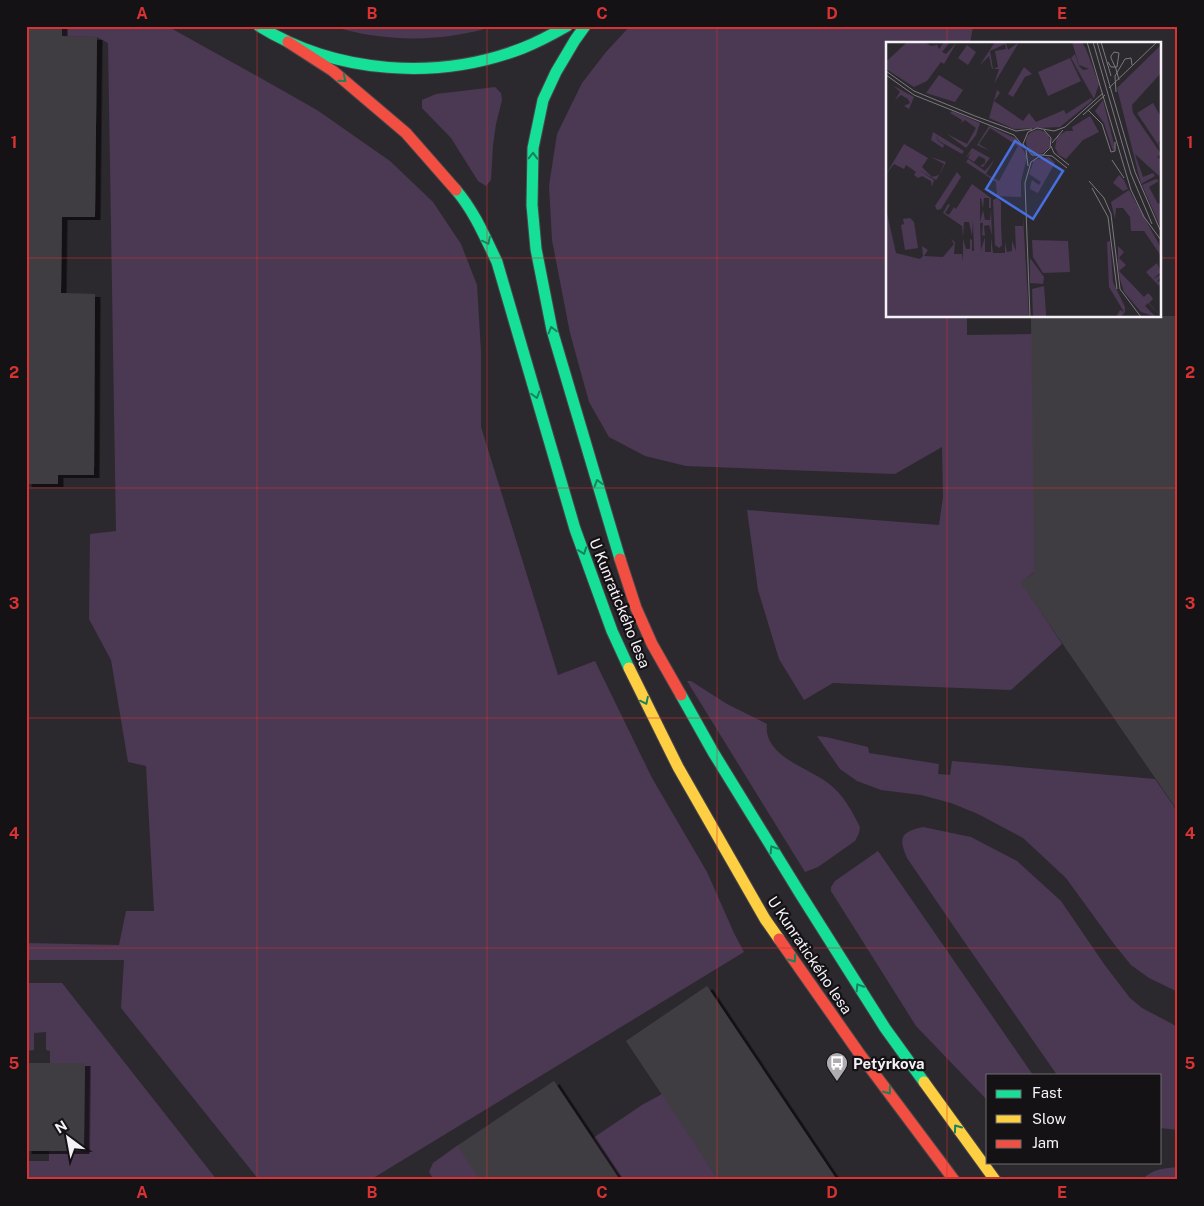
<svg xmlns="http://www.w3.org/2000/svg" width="1204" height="1206" font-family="'Public Sans',sans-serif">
<defs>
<filter id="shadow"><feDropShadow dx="5.5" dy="3" stdDeviation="0" flood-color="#0009"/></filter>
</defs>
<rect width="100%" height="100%" fill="#2c292e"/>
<g fill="#4b3853">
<path d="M 62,26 L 167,26 L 257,76 L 317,110 L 390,161 L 433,202 L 461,244 L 477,285 L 481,352 L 481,427 L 558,675 L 595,661 L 652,778 L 707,872 L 734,933 L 744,952 L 370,1180 L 259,1180 L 121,1008 L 124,960 L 26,960 L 26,943 L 119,945 L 126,911 L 154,911 L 146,766 L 128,762 L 111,660 L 89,619 L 90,534 L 116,531 L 108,43 L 97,37 L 62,36 Z"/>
<path d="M 331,26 L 494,26 C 442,43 383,42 331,26 Z"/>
<path d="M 630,26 L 973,26 L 970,44 L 888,44 L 888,316 L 967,316 L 967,335 L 1032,334 L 1040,568 L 1021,582 L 1062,644 L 1011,690 L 833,683 L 804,700 L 779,659 L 758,590 L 747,510 L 939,525 L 943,497 L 942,447 L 895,474 L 686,466 L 645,456 L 609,437 L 589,402 L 570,333 L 552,240 L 549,186 L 557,134 L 582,83 L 606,52 Z"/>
<path d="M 495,87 L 501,93 L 502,100 L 496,124 L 493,145 L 491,180 L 486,186 L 478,181 L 451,138 L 422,108 L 422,100 L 436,94 Z"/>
<path d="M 687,681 L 691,681 L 727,704 L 767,724 C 763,756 807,767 828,783 C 843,794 852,811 860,827 L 859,833 L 855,841 L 818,867 L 805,872 Z"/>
<path d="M 817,736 L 826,737 L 868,747 L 869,753 L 939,764 L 938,774 L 950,775 L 952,761 L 1155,779 L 1178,812 L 1178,992 L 1149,978 L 1131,965 L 1114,944 L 1066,878 L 1023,838 L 978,814 L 951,803 L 921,795 L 881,790 L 857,781 L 840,769 Z"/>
<path d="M 923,827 L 971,837 L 1017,861 L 1061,901 L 1104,964 L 1130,998 L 1142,1008 L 1178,1027 L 1178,1130 L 1160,1128 L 1160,1075 L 1057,1075 L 961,937 L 907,858 C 898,837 901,832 923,827 Z"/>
<path d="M 878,851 L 1033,1075 L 988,1075 L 988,1101 L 916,1026 L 831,891 L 831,887 L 835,881 Z"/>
<path d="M 26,983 L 62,983 L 217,1180 L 26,1180 L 27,1161 L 49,1161 L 49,1151 L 85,1151 L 85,1063 L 50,1063 L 50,1051 L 46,1050 L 46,1032 L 34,1033 L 34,1050 L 26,1051 Z"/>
<path d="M 662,1094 L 719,1180 L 621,1180 L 593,1138 L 642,1105 Z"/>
<path d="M 458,1145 L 479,1176 L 473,1180 L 434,1180 L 429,1172 L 433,1163 Z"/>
<path d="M 1178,1167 L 1178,1180 L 1142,1180 C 1152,1169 1164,1168 1178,1167 Z"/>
</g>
<g fill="#413e42" filter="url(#shadow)">
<path d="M 26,26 L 62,26 L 62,36 L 97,37 L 95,217 L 62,217 L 61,293 L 95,294 L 94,475 L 58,475 L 58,484 L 26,484 Z"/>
<path d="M 1031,316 L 1178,316 L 1178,811 L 1020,582 L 1034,573 Z"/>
<path d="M 707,986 L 837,1180 L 719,1180 L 626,1041 Z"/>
<path d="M 26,1063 L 85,1063 L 84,1151 L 26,1151 Z"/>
<path d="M 554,1081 L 620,1180 L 480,1180 L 457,1146 Z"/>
</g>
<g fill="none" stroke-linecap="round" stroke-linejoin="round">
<g stroke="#484649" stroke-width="13">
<g id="fast">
<path d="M 259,26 C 336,74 438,81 523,48 C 538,42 553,34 567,26"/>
<path d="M 585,26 L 575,40 L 556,72 L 543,100 L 533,148 L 532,205 L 536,249 L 552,330 L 620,559"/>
<path d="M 456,190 C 474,211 485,237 497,262 L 575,529 L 612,631 L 629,668"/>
<path d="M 681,695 L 713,752 L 801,895 L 885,1028 L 924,1082"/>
</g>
</g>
<g stroke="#484649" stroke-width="13">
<g id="slow">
<path d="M 629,668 L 678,767 L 765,919 L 779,939"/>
<path d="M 924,1082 L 995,1180"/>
</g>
</g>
<g stroke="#484649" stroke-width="13">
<g id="jam">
<path d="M 288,42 L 333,71 L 406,133 L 456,190"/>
<path d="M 620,559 L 636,608 L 652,644 L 681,695"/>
<path d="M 779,939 L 859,1053 L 954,1180"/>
</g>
</g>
<use href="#fast" stroke="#16e098" stroke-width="11"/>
<use href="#slow" stroke="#ffcf43" stroke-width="11"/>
<use href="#jam" stroke="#f24e42" stroke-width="11"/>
</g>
<defs><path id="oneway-chevron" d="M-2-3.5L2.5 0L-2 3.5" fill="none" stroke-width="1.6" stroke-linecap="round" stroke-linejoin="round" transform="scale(1.25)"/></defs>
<g stroke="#15835d">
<use href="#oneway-chevron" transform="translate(343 79) rotate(39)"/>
<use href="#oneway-chevron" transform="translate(533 156) rotate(-89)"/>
<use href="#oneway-chevron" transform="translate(487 241) rotate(64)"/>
<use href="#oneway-chevron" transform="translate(552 330) rotate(-105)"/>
<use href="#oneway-chevron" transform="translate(536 395) rotate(74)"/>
<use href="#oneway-chevron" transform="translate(598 483) rotate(-106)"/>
<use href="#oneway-chevron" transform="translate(583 551) rotate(70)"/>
<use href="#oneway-chevron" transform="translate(645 701) rotate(64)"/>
<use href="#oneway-chevron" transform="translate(773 849) rotate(-122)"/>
<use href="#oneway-chevron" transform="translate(793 959) rotate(55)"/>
<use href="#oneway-chevron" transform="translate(859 987) rotate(-122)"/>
<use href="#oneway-chevron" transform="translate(888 1091) rotate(53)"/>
<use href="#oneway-chevron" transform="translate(957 1128) rotate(-126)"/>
</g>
<path fill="none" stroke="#d83232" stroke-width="1" stroke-opacity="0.55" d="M 257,26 L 257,1180M 487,26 L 487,1180M 717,26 L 717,1180M 947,26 L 947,44M 26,258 L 888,258M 1160,258 L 1178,258M 947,316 L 947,1180M 26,488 L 1178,488M 26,718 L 1178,718M 26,948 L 1178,948"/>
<defs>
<g id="bus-pin" transform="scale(1.125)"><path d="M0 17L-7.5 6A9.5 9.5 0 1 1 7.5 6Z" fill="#afacb1" stroke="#141215"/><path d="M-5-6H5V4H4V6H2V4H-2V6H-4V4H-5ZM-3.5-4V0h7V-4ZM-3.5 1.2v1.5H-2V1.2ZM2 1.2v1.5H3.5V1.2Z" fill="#fff"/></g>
</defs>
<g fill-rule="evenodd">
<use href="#bus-pin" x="837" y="1063"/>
</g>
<g text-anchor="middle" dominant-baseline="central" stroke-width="4.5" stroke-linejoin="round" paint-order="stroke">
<g font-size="15" fill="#f5f2f7" stroke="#141215">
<text transform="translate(620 603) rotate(68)">U Kunratického lesa</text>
<text transform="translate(810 955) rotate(56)">U Kunratického lesa</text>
</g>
<g font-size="15" font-weight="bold" fill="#f5f2f7" stroke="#141215" text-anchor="start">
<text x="853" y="1063">Petýrkova</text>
</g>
</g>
<g transform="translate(886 42)">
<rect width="275" height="275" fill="#2c292e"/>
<path d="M 21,0 L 39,0 L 45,4 L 51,3 L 50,0 L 53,7 L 58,0 L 64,0 L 56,10 L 60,12 L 71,0 L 58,22 L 55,20 L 41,39 L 28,45 L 0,27 L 0,17 L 2,18 ZM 109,0 L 120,1 L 122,8 L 133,0 L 108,42 L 113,27 L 106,27 L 103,14 L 94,23 ZM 119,2 L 120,7 L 109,9 L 112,25 L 107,27 L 104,9 ZM 186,0 L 196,0 L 200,7 L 213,42 L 208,57 L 185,16 L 189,12 L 193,24 L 197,28 L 203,27 L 193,23 ZM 81,3 L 90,10 L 82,23 L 72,16 ZM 275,3 L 275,31 L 246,63 L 247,71 L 275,112 L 271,115 L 275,118 L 273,134 L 249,112 L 257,135 L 267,131 L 269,134 L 255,142 L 231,46 ZM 184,16 L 195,39 L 162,54 L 152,30 ZM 138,25 L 146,32 L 139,35 L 127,55 L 122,52 ZM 53,33 L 77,48 L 69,60 L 40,51 ZM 8,44 L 28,55 L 23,67 L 18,64 L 24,61 L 22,57 L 15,53 L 9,58 L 14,50 ZM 111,48 L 114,51 L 108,59 L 137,79 L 143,71 L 150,80 L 178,68 L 180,72 L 205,56 L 207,58 L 174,85 L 128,87 L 103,76 ZM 217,58 L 229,106 L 227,109 L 218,81 L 209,69 ZM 267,61 L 275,75 L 275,99 L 272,100 L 275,107 L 251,71 ZM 66,69 L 94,81 L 90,93 L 80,106 L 61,92 L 81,102 L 90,86 L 79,78 L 75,81 L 76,78 L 64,71 ZM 204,74 L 213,90 L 197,98 L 180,117 L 173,113 L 169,106 L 171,95 L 180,89 L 187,89 L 186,85 ZM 103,84 L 131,97 L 141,115 L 135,139 L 135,155 L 111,154 L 110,140 L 80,120 L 82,117 L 99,129 L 109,117 L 100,132 L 113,139 L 132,104 L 104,86 L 93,102 L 104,109 L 91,103 ZM140 100a12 12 0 1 1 24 0a12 12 0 1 1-24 0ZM 47,90 L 78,109 L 76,112 L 53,99 L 50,93 L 52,99 L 58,103 L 57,106 L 45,98 ZM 18,102 L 42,116 L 36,125 L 46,135 L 53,133 L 58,122 L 45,115 L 60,120 L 51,137 L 50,138 L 33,128 L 48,138 L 46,145 L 45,139 L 36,134 L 32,136 L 28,133 L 30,130 L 20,123 L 18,127 L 8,122 L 0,132 ZM 86,106 L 104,116 L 97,125 L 94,124 L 99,121 L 99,117 L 93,114 L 88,120 L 82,116 L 85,110 L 79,117 ZM 163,115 L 169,121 L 152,151 L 144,147 L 145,141 L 146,138 L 153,143 L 155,140 L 143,132 L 148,118 ZM 71,130 L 75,135 L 55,167 L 51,168 L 49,164 ZM 233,133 L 238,138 L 242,147 L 237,149 L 227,141 ZM 270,137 L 273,139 L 263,145 L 272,162 L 275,160 L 275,186 L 256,143 ZM 86,142 L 105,156 L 105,166 L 103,166 L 103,156 L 98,156 L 97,166 L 95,156 L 94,156 L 94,180 L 97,168 L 99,178 L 104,178 L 105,168 L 106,193 L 103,183 L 98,184 L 99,194 L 96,193 L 97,181 L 94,181 L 95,208 L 99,195 L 99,210 L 105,210 L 105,195 L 107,211 L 119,211 L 119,200 L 121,210 L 126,209 L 126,199 L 130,209 L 129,184 L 137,184 L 137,175 L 143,275 L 0,275 L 0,167 L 10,211 L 34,217 L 37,214 L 36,204 L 42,208 L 38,214 L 57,215 L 68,202 L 65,197 L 69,200 L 68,212 L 76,212 L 77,219 L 77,197 L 80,207 L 84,207 L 84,197 L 86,198 L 86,209 L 88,209 L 87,179 L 86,194 L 83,180 L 78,180 L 77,195 L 76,184 L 57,171 L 62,162 L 64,163 L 59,171 L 63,173 L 68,165 L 70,167 ZM 243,148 L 275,206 L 275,214 L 258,189 L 245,189 L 244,175 L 237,166 L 230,166 L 229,177 L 225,160 ZM 111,156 L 115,160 L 115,182 L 116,203 L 113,206 L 109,203 L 108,180 L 107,158 ZM 24,176 L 28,180 L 32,206 L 19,208 L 15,183 L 18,182 L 17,177 ZM 146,198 L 182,199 L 184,230 L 157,231 L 147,215 ZM 224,199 L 227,240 L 239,265 L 239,270 L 235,275 L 230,275 L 234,268 L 238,270 L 223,245 L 221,200 ZM 232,204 L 238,210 L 233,216 L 240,223 L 233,229 L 258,255 L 262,251 L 265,254 L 267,257 L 263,261 L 275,274 L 262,261 L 259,264 L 270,275 L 255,270 L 238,250 L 234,237 L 232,223 ZM 144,216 L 158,235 L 157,242 L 144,241 ZM 271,221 L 275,230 L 267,237 L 275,233 L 271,240 L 275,239 L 273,244 L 260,230 ZM 158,244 L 160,271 L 168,271 L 160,271 L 160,275 L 147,275 L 146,247 Z" fill="#4b3853" fill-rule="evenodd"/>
<path fill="none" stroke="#7c797e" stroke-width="1" d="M 201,0 L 245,148 L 258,175 L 275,198M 207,0 L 245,132 L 266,182M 211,0 L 249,130 L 275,190M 215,0 L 225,34M 222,20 L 225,25 L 231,25 L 233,11 L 228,10 L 225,14 L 225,16 L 230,27 L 233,38M 0,29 L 28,49 L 89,74 L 130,89 L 146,87M 0,33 L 28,53 L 128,93 L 137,104M 223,46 L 271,0M 230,50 L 229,34 L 239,17 L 245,16 L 246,23M 202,68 L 216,82 L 225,110 L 229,109 L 229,100M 197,73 L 219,53M 158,88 L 165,96 L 164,106 L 157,113 L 146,113 L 137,102 L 142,90 L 151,86 L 168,89 L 179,85 L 217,51M 166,101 L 177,88M 165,104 L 168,111 L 183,123M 140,108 L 142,124M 157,113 L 166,114 L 181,126M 226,118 L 238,136M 203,139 L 218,156 L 225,172 L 234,247 L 255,275M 206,146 L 222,175 L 231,247M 144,275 L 139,141 L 145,120 L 154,114"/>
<path fill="#486fde" fill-opacity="0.15" stroke="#486fde" stroke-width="2.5" d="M 129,99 L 177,129 L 147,177 L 100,147 Z"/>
<rect width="275" height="275" fill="none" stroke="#f5f2f7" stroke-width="2.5"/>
</g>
<rect width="1204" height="1206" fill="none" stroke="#141215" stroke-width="55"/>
<rect x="986" y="1074" width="175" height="90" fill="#141215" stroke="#6e6c6f"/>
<rect x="996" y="1090" width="25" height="8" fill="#16e098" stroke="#6e6c6f"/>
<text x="1032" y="1098" font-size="15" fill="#f5f2f7">Fast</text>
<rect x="996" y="1115" width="25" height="8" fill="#ffcf43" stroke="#6e6c6f"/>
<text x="1032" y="1124" font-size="15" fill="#f5f2f7">Slow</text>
<rect x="996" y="1140" width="25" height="8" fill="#f24e42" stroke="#6e6c6f"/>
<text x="1032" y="1148" font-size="15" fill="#f5f2f7">Jam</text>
<g transform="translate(68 1138) rotate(328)" stroke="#141215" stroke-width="4" paint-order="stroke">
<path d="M0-4L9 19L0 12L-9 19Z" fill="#f5f2f7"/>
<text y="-8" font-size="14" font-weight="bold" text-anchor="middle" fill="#f5f2f7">N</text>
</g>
<rect x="28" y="28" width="1148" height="1150" fill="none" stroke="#d83232" stroke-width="2"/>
<g font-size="16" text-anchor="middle" font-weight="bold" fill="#d83232">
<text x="142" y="19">A</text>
<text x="372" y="19">B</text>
<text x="602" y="19">C</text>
<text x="832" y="19">D</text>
<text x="1062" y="19">E</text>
<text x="14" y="148">1</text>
<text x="1190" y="148">1</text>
<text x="14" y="378">2</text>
<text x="1190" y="378">2</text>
<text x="14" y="609">3</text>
<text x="1190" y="609">3</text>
<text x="14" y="839">4</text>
<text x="1190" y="839">4</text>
<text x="14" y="1069">5</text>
<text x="1190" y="1069">5</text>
<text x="142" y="1198">A</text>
<text x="372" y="1198">B</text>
<text x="602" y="1198">C</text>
<text x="832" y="1198">D</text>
<text x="1062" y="1198">E</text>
</g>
</svg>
